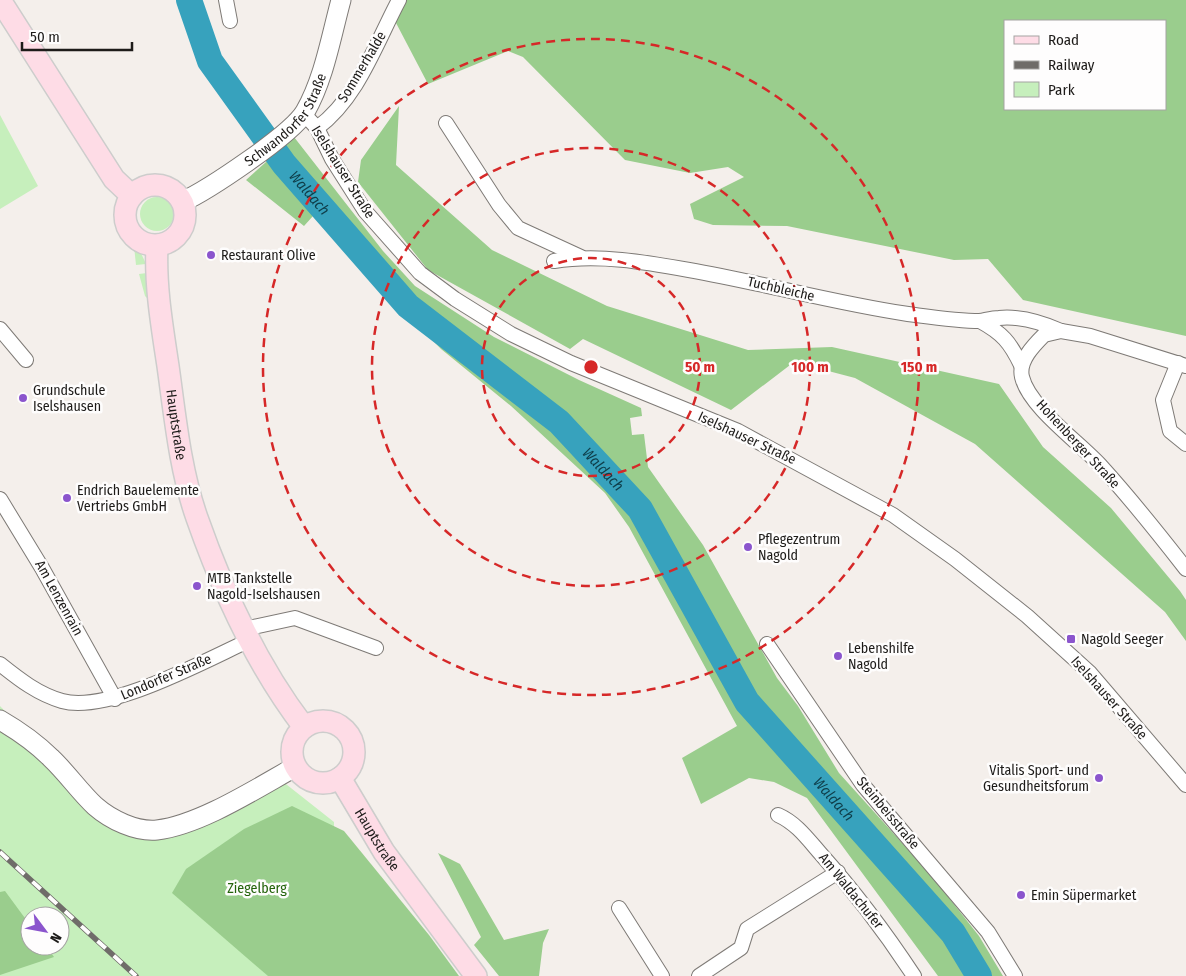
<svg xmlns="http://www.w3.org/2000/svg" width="1186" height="976" font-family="'Fira Sans Condensed',sans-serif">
<rect width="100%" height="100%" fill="#f4efeb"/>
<g fill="#c6efbc" fill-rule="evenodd">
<path d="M 0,115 L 38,186 L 0,209 Z"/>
<circle cx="157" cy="214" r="17"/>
<path d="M 134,246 L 140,251 L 146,264 L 136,265 Z"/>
<path d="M 147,273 L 151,302 L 145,296 L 139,274 Z"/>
<path d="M 0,706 L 96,806 L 156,830 L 277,777 L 334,822 L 334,847 L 419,976 L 0,976 ZM 30,916 L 60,916 L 60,946 L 30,946 Z"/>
</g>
<g fill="#9acd8d" fill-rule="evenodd">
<path d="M 405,0 L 1186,0 L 1186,336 L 1023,300 L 988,259 L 954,260 L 787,226 L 713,225 L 694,219 L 690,204 L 744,177 L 728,167 L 690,173 L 625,160 L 523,57 L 508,51 L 428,84 L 395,21 ZM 1005,21 L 1165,21 L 1165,109 L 1005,109 Z"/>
<path d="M 399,106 L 396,165 L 492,250 L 607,306 L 748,350 L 832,347 L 999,384 L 1043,447 L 1111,508 L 1180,591 L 1186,600 L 1186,641 L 1165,612 L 975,444 L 855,378 L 794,362 L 731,410 L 583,339 L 570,349 L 428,270 L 358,182 L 361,160 Z"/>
<path d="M 294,137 L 383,251 L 415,286 L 494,337 L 579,380 L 641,408 L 642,416 L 630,418 L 632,435 L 644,434 L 648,467 L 703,545 L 777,678 L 798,706 L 839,773 L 931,875 L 979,936 L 1003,976 L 938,976 L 807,798 L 774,782 L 749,778 L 701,804 L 682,758 L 737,726 L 629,527 L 605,493 L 511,406 L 441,349 L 313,216 L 304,226 L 246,180 Z"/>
<path d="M 292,806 L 344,831 L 429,935 L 459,976 L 268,976 L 172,893 L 186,869 L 244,829 Z"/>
<path d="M 438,853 L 460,864 L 504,940 L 549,929 L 543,943 L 539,976 L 499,976 L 474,945 L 481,937 Z"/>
<path d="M 5,891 L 30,925 L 30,946 L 46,946 L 54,957 L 0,975 L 0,892 Z"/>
</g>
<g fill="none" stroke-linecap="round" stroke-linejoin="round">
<path stroke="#37a2bd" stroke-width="26" id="s1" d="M 189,0 L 210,61 L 284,164 L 408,306 L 559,422 L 640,509 L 747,702 L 953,933 L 979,976"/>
<g stroke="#7e7a76" stroke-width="16">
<g id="street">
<path d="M 226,0 L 230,21"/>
<path d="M 304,114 L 317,128 L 332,159 L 365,211 L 420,273 L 455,299 L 511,334 L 571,363 L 738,431 L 893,515 L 955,559 L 1027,616 L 1090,673 L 1186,785"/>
<path d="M 446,123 L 499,205 L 518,228 L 581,257"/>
<path d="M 317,128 C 358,98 376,43 399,0"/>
<path d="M 554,261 C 599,254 644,262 689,270 C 763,283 834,303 908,314 C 931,317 957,321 980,321 C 986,320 992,318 999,318 C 1019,316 1043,323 1061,331"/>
<path d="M 980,321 C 1002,333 1010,342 1021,365"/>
<path d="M 0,329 L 26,360"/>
<path d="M 1178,363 L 1163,400 L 1170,431 L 1186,444"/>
<path d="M 1186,366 L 1090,336 L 1061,331 L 1044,335 C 1034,345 1018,361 1022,377 C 1029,407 1079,442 1100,465 C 1130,498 1158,533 1186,569"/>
<path d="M 0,499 L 42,568 L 115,699"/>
<path d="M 244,629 L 295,618 L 376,648"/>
<path d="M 767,644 L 863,785 L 988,932 L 1015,976"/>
<path d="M 0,664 C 20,680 38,694 62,701 C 108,714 206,660 250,640"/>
<path d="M 778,815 C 796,823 807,838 820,853 C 855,892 885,932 914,976"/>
<path d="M 619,908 L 662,976"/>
<path d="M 699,976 L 741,948 L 747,929 L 838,872"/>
</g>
</g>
<g stroke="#7e7a76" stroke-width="21">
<g id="secondary">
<path id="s2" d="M 182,202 C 208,190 291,135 305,112 C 324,79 331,37 341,0"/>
<path d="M 0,720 C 19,731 36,743 51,758 C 67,773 79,791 95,806 C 111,820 136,832 157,830 C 200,825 257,788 295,767"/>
</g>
</g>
<g stroke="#cdcdcc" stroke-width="24">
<g id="primary">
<path d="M 0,0 L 114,179 L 132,196"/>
<circle cx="155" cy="215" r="30"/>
<path id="s3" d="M 157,246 C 155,286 162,326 168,366 C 175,416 180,470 197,518 C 222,589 258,667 304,727"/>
<circle cx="323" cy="752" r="31"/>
<path id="s4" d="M 340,778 L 384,852 L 476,976"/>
</g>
</g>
<use href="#street" stroke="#fff" stroke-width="14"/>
<use href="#secondary" stroke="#fff" stroke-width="19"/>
<use href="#primary" stroke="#fedce6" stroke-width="21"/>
<g stroke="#6f6c69" stroke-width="5.5">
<path id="rail" d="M 0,852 L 136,976"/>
</g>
<use href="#rail" stroke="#fefdfd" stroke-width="4" stroke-dasharray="11" stroke-linecap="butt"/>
</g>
<g fill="none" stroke="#d62828" stroke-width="2.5" stroke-dasharray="9 6">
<circle cx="591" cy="367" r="109"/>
<circle cx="591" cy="367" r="219"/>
<circle cx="591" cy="367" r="328"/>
</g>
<g fill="#8b55cd" stroke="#fefdfd" stroke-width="2">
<circle cx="211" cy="255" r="5"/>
<circle cx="23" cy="398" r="5"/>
<circle cx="67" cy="498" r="5"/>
<circle cx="748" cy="547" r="5"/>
<circle cx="197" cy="586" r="5"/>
<rect x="1066" y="634" width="10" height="10" rx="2.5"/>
<circle cx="838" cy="656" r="5"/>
<circle cx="1099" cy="778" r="5"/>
<circle cx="1021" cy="895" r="5"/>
</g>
<g text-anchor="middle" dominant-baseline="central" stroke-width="5" stroke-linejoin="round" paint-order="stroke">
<g font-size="14" fill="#1d1b19" stroke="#fefdfd">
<text transform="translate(362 67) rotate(-59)">Sommerhalde</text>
<text stroke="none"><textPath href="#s2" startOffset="135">Schwandorfer Straße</textPath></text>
<text transform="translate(343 172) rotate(58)">Iselshauser Straße</text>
<text transform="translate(781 289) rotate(13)">Tuchbleiche</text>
<text stroke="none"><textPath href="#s3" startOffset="180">Hauptstraße</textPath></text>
<text transform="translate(747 438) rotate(25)">Iselshauser Straße</text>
<text transform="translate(1078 444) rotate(47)">Hohenberger Straße</text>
<text transform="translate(59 598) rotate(61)">Am Lenzenrain</text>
<text transform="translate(166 677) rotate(-23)">Londorfer Straße</text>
<text transform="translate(1109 698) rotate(48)">Iselshauser Straße</text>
<text transform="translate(888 813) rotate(50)">Steinbeisstraße</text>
<text stroke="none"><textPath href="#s4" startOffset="72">Hauptstraße</textPath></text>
<text transform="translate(851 891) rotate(51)">Am Waldachufer</text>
</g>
<g font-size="14" fill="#1d1b19" stroke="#fefdfd" text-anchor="start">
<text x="221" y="255">Restaurant Olive</text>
<text x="33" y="390">Grundschule<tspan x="33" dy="16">Iselshausen</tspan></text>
<text x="77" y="490">Endrich Bauelemente<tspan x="77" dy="16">Vertriebs GmbH</tspan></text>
<text x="758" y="539">Pflegezentrum<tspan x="758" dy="16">Nagold</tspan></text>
<text x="207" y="578">MTB Tankstelle<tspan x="207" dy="16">Nagold-Iselshausen</tspan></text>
<text x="1081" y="639">Nagold Seeger</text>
<text x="848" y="648">Lebenshilfe<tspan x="848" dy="16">Nagold</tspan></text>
<text x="1089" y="770" text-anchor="end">Vitalis Sport- und<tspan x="1089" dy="16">Gesundheitsforum</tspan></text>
<text x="1031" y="895">Emin Süpermarket</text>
</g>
<g font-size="14" fill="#23630a" stroke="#fefdfd">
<text x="257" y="888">Ziegelberg</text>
</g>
<g font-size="15" font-style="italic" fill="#0f3e4a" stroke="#fefdfd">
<text stroke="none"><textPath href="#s1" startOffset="230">Waldach</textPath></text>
<text stroke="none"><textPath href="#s1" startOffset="635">Waldach</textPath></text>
<text stroke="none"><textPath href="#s1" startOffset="1040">Waldach</textPath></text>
</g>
</g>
<circle cx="591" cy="367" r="8" fill="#d62828" stroke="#fefdfd" stroke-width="2.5"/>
<g font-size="15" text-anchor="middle" font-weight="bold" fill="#d62828" stroke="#fefdfd" stroke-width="5" stroke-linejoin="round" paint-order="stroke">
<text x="700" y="372">50 m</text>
<text x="810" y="372">100 m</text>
<text x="919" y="372">150 m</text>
</g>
<rect x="1004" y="20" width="162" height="90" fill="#fefdfd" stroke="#a4a3a2"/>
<rect x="1014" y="36" width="25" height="8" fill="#fedce6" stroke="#a4a3a2"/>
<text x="1048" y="45" font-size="15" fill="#1d1b19">Road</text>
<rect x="1014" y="61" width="25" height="8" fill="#6f6c69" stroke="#a4a3a2"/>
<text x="1048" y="70" font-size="15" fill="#1d1b19">Railway</text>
<rect x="1014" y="82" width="25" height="15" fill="#c6efbc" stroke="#a4a3a2"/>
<text x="1048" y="95" font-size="15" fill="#1d1b19">Park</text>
<g transform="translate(45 931) rotate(122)"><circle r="24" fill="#fefdfd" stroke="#a4a3a2"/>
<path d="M0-4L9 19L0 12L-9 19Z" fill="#8b55cd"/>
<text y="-8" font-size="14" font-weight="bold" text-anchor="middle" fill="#1d1b19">N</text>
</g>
<path d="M22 42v8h110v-8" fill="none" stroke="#1d1b19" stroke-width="2.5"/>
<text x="30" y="42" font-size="15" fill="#1d1b19" stroke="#fefdfd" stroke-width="4" paint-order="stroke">50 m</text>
</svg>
